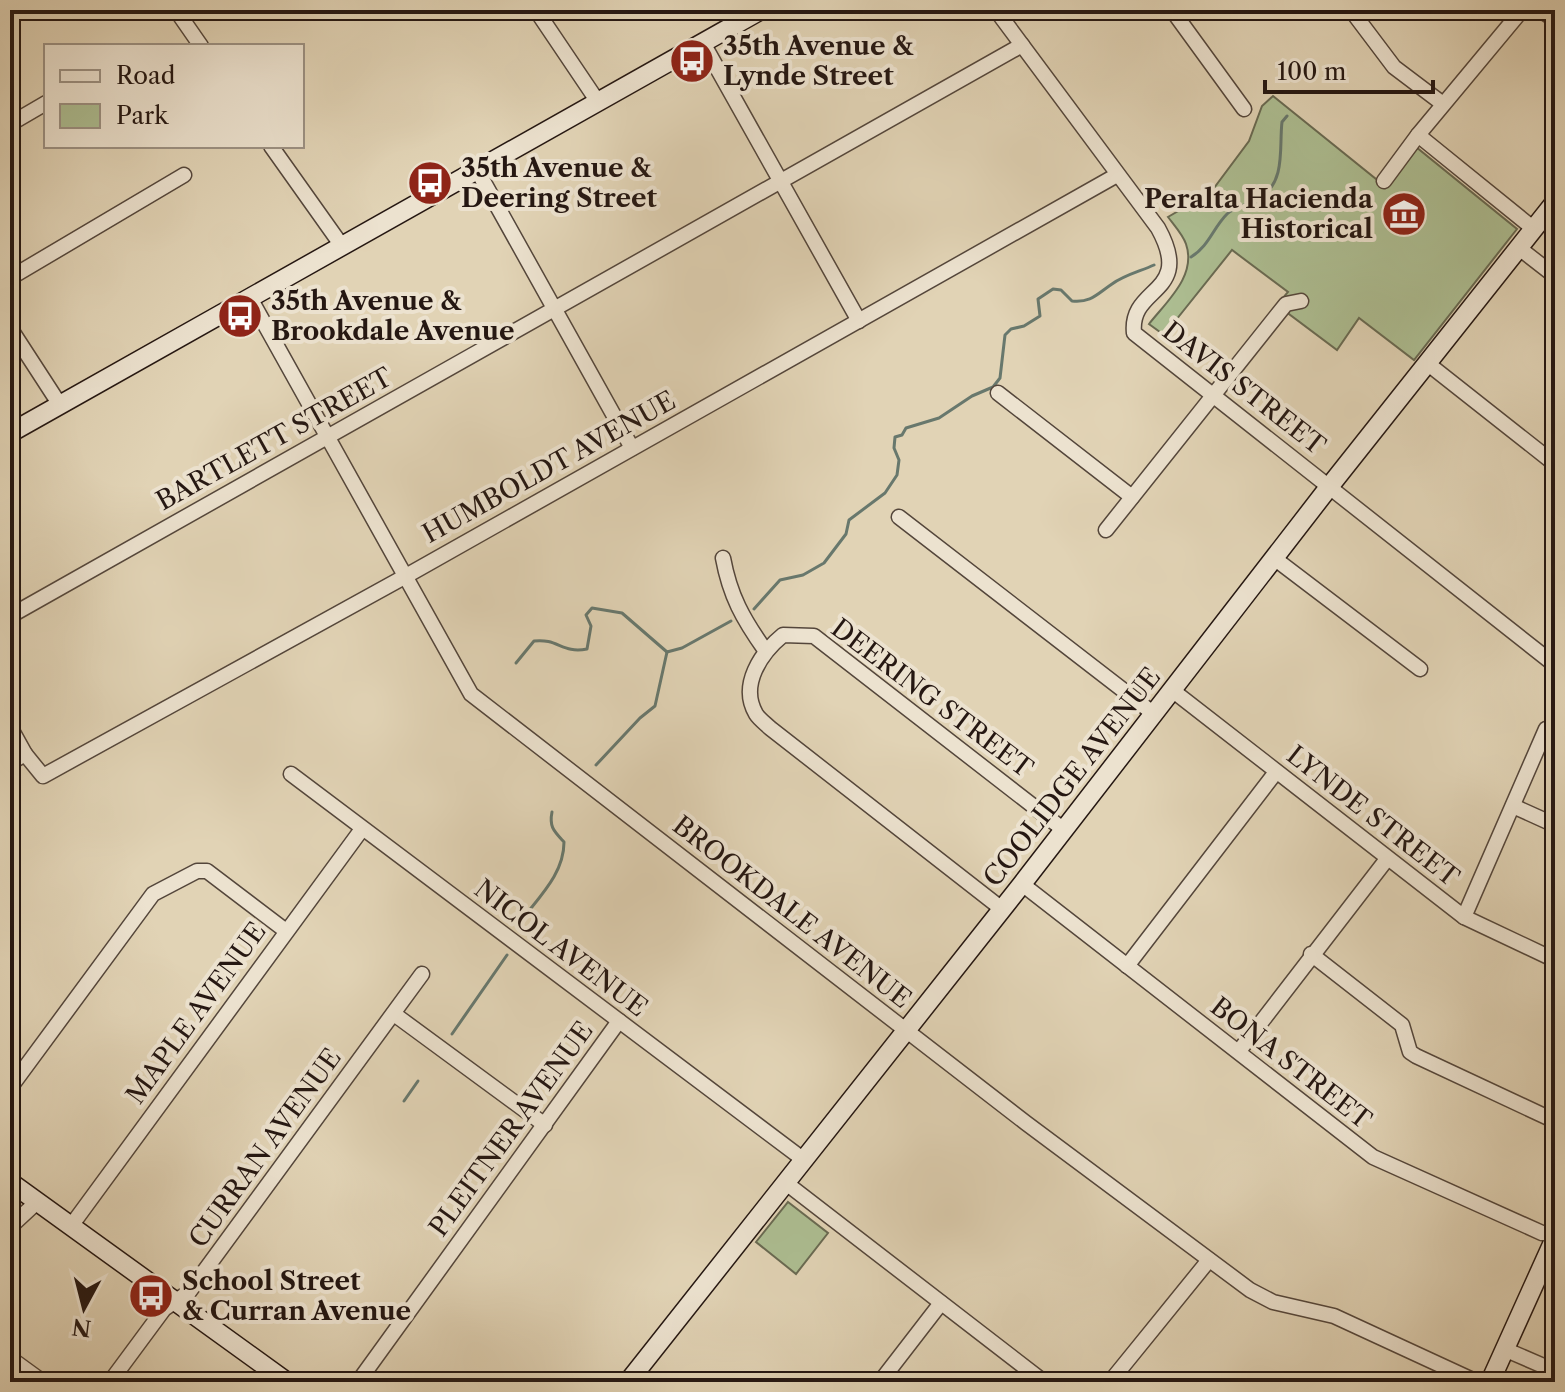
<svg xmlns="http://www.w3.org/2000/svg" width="1565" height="1392" font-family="'Libre Caslon Text',serif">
<rect width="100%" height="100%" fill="#e1d3b5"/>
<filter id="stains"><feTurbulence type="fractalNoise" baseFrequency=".0025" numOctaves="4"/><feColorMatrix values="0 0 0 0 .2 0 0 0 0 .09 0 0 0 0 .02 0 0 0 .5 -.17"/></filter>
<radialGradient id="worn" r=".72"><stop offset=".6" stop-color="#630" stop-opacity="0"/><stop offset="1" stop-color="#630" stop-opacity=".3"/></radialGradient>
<g fill="#adbe92" stroke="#696a52" stroke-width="2">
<path d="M 1273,96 L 1386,187 L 1416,147 L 1517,229 L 1414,360 L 1359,318 L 1337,350 L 1277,305 L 1288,292 L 1232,250 L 1164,335 L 1149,324 C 1166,302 1197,276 1186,244 C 1183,235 1174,225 1168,217 L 1211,192 L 1249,141 L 1262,106 Z"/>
<path d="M 788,1202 L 828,1233 L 796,1274 L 756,1242 Z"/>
</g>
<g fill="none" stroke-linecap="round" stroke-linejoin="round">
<g stroke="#68786d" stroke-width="3">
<path d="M 1191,257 C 1209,246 1213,228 1227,214 C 1237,205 1250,205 1261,197 C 1286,181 1279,147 1282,122 L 1287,116"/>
<path d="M 754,609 L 780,580 L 803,575 L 824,563 L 846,534 L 849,520 L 885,493 L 897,475 L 899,460 L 894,448 L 895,437 L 902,435 L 906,428 L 939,418 L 972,396 L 993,387 L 1000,378 L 1005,335 L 1011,329 L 1024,326 L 1040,316 L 1038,299 L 1053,289 L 1061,290 L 1072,301 C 1091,303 1097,294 1112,284 C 1124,275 1141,271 1154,265"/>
<path d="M 667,652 L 682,648 L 731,621"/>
<path d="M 516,663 L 534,641 C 558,638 562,654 587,649 L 591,626 L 586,615 L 592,608 L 622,613 L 667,652"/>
<path d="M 596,765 L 640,718 L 655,706 L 667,652"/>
<path d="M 524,917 C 542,894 564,872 564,842 C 554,831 549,827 552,812"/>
<path d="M 452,1034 L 507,955"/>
<path d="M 404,1101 L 418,1081"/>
</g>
<g stroke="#54463b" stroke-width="17">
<g id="street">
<path d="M 176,10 L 201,46"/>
<path d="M 536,10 L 598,102"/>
<path d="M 996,10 L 1158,228 C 1195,295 1129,285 1134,333 L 1555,665"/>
<path d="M 1172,10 L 1244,109"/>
<path d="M 1351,10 L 1394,67 L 1443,104"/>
<path d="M 1540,10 L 1555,20"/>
<path d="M 703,43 L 859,321"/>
<path d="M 10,124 L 46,103"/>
<path d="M 1418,135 L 1534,229"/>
<path d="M 271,146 L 342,246"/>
<path d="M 477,170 L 632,448"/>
<path d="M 1384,181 L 1418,135 L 1522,10"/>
<path d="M 1519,248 L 1555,276"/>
<path d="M 10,278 L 184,175"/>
<path d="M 250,298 L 471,694 L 1026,1123 L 1250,1290 L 1273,1302 L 1334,1316 L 1477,1382"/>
<path d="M 10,328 L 60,405"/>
<path d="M 1427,363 L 1555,464"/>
<path d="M 998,393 L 1132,497"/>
<path d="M 899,517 L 1154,714"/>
<path d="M 1106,530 L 1286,304 L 1301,301"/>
<path d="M 723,558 C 730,596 743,619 765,650"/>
<path d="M 1274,558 L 1420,669"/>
<path d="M 10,616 L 1022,45"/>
<path d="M 1172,690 L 1464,917 L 1555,960"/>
<path d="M 10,727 L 25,754"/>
<path d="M 10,763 L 25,754 L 43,776 L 406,576 L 1117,175"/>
<path d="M 291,774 L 804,1160"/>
<path d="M 1513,806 L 1555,825"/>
<path d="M 1022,884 L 1373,1157 L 1542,1233 L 1555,1234"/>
<path d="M 1002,909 L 770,728 C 766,724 759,719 756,714 C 739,685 761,653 783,635 L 814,636 L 1064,830"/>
<path d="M 1464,917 L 1546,729"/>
<path d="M 1311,954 L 1402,1025 L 1410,1052 L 1416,1056 L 1555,1121"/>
<path d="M 1127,966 L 1276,772"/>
<path d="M 394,1014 L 545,1125"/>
<path d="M 1239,1051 L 1387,859"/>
<path d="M 10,1088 L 153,894 L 197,871 L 207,871 L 286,931"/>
<path d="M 786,1183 L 1044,1382"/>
<path d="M 71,1226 L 362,829"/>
<path d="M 10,1227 L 37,1202"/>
<path d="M 1504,1349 L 1555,1371"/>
<path d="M 10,1358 L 43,1382"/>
<path d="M 110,1382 L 164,1309 L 189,1292 L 422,974"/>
<path d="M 358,1382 L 619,1021"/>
<path d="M 880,1382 L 941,1303"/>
<path d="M 1110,1382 L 1209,1260"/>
</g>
</g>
<g stroke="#251712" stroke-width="21">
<g id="secondary">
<path d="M 10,433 L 761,10"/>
<path d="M 10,1182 L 287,1382"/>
<path d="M 628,1382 L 1022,884 L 1329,487 L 1555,202"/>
<path d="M 1490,1382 L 1555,1238"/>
</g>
</g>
<use href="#street" stroke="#ece2cf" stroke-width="14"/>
<use href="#secondary" stroke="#ece2cf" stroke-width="18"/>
</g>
<defs>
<g id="bus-disc" transform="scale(2.3)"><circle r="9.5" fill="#8f2418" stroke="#ece2cf"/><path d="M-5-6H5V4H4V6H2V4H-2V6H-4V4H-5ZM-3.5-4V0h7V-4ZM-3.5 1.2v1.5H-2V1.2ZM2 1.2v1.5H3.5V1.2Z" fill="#fff"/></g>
<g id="museum-disc" transform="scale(2.3)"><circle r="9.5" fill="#8f2418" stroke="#ece2cf"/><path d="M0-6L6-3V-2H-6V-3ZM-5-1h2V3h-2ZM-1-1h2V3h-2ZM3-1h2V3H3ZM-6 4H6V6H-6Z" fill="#fff"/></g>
</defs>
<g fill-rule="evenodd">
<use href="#bus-disc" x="692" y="61"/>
<use href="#bus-disc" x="430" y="183"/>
<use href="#museum-disc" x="1404" y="214"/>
<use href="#bus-disc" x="240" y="316"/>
<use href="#bus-disc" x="151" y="1296"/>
</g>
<g text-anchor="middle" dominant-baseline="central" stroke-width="8" stroke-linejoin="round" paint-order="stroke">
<g font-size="26" font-weight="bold" fill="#251712" stroke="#ece2cf" text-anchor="start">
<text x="723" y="46">35th Avenue &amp;<tspan x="723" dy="30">Lynde Street</tspan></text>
<text x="461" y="168">35th Avenue &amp;<tspan x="461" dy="30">Deering Street</tspan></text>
<text x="1373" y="199" text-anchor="end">Peralta Hacienda<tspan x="1373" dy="30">Historical</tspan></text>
<text x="271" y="301">35th Avenue &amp;<tspan x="271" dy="30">Brookdale Avenue</tspan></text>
<text x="182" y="1281">School Street<tspan x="182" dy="30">&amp; Curran Avenue</tspan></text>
</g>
<g font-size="26" fill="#251712" stroke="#ece2cf">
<text transform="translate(1244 388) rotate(38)">DAVIS STREET</text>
<text transform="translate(274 439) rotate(-29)">BARTLETT STREET</text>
<text transform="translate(549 467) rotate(-29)">HUMBOLDT AVENUE</text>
<text transform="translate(932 698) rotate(37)">DEERING STREET</text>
<text transform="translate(1072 777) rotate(-52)">COOLIDGE AVENUE</text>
<text transform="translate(1373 816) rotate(38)">LYNDE STREET</text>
<text transform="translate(792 912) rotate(38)">BROOKDALE AVENUE</text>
<text transform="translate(561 948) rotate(37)">NICOL AVENUE</text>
<text transform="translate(196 1013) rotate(-54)">MAPLE AVENUE</text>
<text transform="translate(1291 1063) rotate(38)">BONA STREET</text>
<text transform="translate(511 1129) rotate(-54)">PLEITNER AVENUE</text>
<text transform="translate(265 1148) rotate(-54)">CURRAN AVENUE</text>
</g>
</g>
<rect width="1565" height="1392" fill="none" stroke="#e1d3b5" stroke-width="40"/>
<rect x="12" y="12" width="1541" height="1368" fill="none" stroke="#251712" stroke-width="4"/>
<rect x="20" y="20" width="1525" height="1352" fill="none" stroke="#251712" stroke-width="2"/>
<rect x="44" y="44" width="260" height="104" fill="#ece2cf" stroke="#9c9183" stroke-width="2"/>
<rect x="60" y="70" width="40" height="12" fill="#ece2cf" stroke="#9c9183" stroke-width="2"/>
<text x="116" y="84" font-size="24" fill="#251712">Road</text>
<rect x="60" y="104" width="40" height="24" fill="#adbe92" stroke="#9c9183" stroke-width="2"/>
<text x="116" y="124" font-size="24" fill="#251712">Park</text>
<g transform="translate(84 1308) rotate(187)" stroke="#ece2cf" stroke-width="6" paint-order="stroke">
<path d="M0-6L14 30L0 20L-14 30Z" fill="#251712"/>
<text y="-12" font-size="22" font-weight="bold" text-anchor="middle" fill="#251712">N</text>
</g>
<path d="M1265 80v12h168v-12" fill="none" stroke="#251712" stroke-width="4"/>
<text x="1277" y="80" font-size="24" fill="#251712" stroke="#ece2cf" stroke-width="6" paint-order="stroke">100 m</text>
<rect width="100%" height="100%" filter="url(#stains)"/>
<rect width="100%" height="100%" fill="url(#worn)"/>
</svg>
